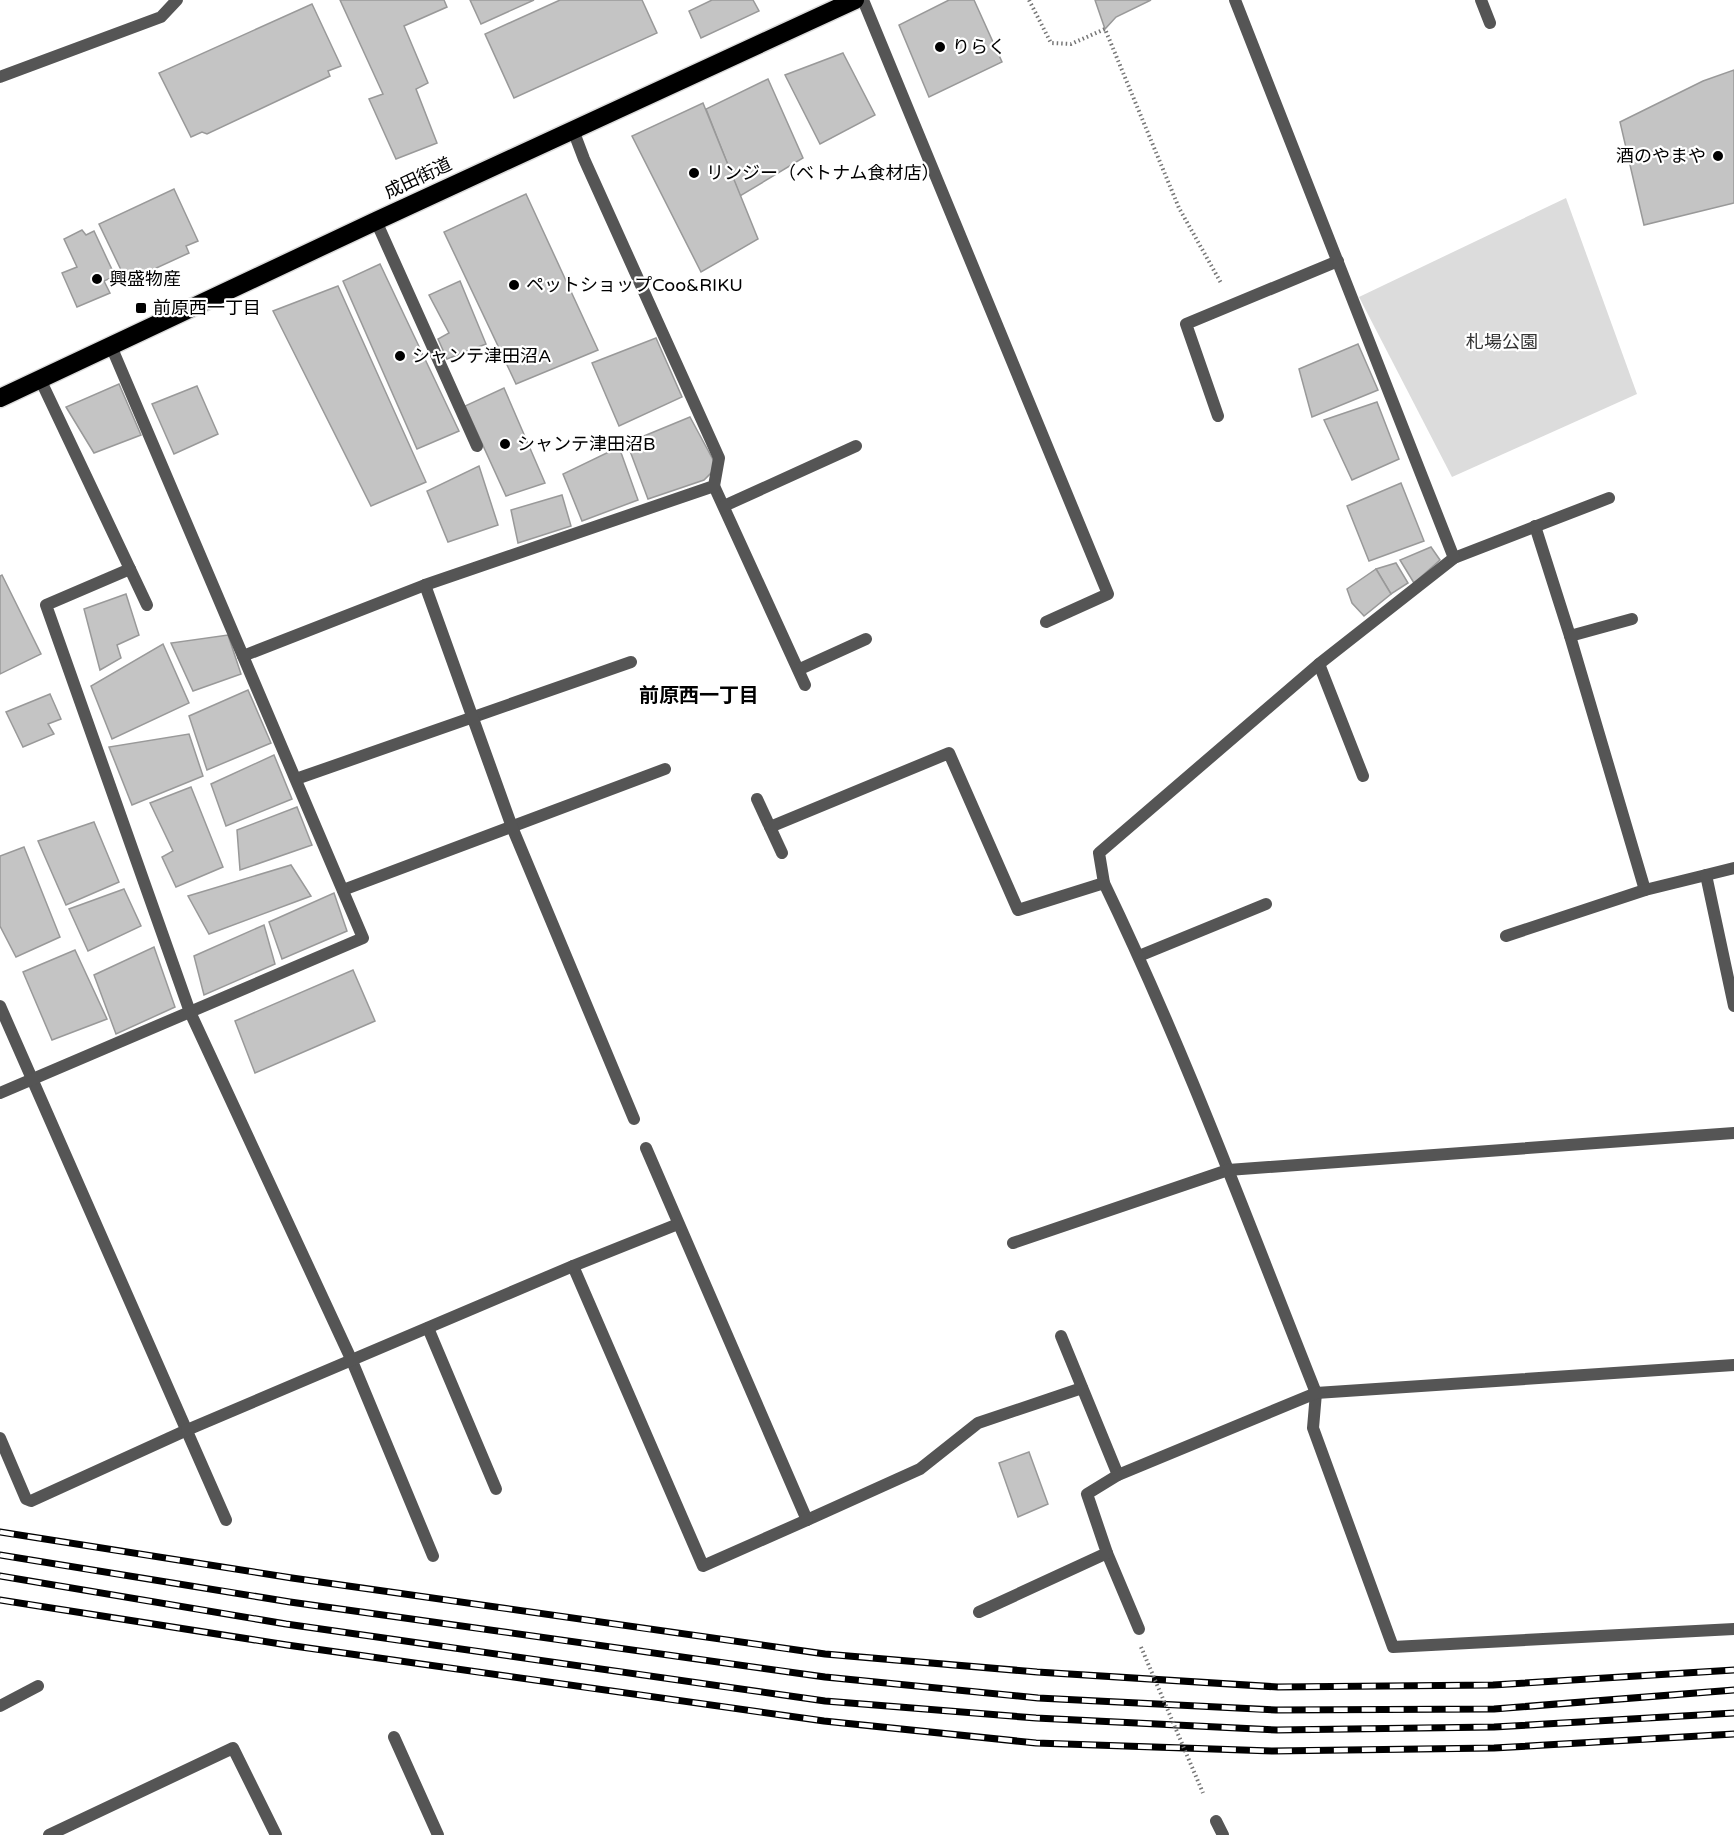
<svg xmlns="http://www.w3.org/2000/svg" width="1734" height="1835" font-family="'Varela Round','Noto Sans JP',sans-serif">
<rect width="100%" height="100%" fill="#fff"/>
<path fill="#dcdcdc" d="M 1566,198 L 1637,394 L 1452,477 L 1359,297 Z"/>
<g fill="#c4c4c4" stroke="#999" stroke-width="1.5">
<path d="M 340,0 L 444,0 L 447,7 L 404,26 L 428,83 L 416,89 L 437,143 L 396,159 L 369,99 L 383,94 Z"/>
<path d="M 470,0 L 534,0 L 481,24 Z"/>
<path d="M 560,0 L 642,0 L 657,33 L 514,98 L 485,34 Z"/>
<path d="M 712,0 L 753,0 L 759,11 L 701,38 L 689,11 Z"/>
<path d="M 949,0 L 974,0 L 1002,62 L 929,97 L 899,25 Z"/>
<path d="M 1095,0 L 1151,0 L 1116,17 L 1105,29 Z"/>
<path d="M 312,4 L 341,66 L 328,71 L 330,76 L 207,134 L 202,132 L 191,137 L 159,73 Z"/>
<path d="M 843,53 L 875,115 L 820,144 L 785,75 Z"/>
<path d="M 1734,70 L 1734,203 L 1644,225 L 1620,122 L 1703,81 Z"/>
<path d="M 768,79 L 803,158 L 740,196 L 706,109 Z"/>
<path d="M 703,103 L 758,239 L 701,272 L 632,136 Z"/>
<path d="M 174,189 L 198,241 L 186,246 L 189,253 L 139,276 L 136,270 L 123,274 L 99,224 Z"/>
<path d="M 526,194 L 598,350 L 516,384 L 444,232 Z"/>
<path d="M 82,230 L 86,235 L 94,231 L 115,276 L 104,281 L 110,293 L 77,307 L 62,273 L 77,267 L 64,239 Z"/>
<path d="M 380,264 L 459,431 L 417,449 L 343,281 Z"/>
<path d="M 460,281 L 486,344 L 447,359 L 438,339 L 449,333 L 429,295 Z"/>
<path d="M 338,286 L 426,482 L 371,506 L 273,311 Z"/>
<path d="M 656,338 L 682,397 L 619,426 L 592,363 Z"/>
<path d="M 1358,344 L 1378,390 L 1312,417 L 1299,369 Z"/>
<path d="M 119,384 L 141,435 L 94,453 L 66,407 Z"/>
<path d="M 197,386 L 218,434 L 174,454 L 152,404 Z"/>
<path d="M 504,388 L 545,483 L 506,496 L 465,406 Z"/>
<path d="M 1377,402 L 1399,459 L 1352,480 L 1324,420 Z"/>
<path d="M 690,417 L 717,467 L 704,480 L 648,499 L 627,443 Z"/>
<path d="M 619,447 L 638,500 L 582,521 L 563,474 Z"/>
<path d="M 479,466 L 498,525 L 448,542 L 427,491 Z"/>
<path d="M 1401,483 L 1424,541 L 1369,561 L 1347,506 Z"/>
<path d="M 562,495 L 571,526 L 518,543 L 511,510 Z"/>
<path d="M 1431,547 L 1440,560 L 1414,583 L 1400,560 Z"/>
<path d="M 1396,563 L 1408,583 L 1391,594 L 1376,569 Z"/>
<path d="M 1376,569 L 1391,594 L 1364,616 L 1352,603 L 1347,589 Z"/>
<path d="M 2,575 L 41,654 L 0,674 L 0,576 Z"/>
<path d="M 126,594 L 139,635 L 117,645 L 121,658 L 100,670 L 84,609 Z"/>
<path d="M 228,635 L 241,674 L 193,691 L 171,643 Z"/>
<path d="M 163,644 L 189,703 L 112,739 L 91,686 Z"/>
<path d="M 248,690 L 271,743 L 207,770 L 189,716 Z"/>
<path d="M 50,694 L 61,719 L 48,724 L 54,734 L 23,747 L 6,712 Z"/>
<path d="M 189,734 L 203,776 L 132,805 L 109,747 Z"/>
<path d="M 274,755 L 292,799 L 226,826 L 211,784 Z"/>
<path d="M 191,787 L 223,867 L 176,887 L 162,857 L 173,851 L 150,803 Z"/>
<path d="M 297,807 L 312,845 L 240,870 L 237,830 Z"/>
<path d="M 94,822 L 119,882 L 66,905 L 38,841 Z"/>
<path d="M 24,847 L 60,937 L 16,957 L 0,926 L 0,856 Z"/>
<path d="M 291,865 L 311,896 L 209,934 L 188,896 Z"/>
<path d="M 124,889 L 141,926 L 88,951 L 69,909 Z"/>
<path d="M 334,893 L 347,931 L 282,959 L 269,922 Z"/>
<path d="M 264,925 L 275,964 L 204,995 L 194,956 Z"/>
<path d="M 154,947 L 175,1007 L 116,1034 L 94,975 Z"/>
<path d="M 75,950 L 107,1019 L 52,1040 L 23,972 Z"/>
<path d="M 353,970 L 375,1021 L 255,1073 L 235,1021 Z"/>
<path d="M 1029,1452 L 1048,1504 L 1018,1517 L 999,1463 Z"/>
</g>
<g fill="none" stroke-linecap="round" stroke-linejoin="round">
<g stroke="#dbdbdb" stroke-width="21">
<path id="highway" d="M 0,398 L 376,221 L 855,0"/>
</g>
<path stroke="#777" stroke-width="4" stroke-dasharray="1.5 3" stroke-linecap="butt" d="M 1029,0 L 1051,43 L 1071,44 L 1105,29 L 1179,208 L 1221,283"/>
<g stroke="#555" stroke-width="12">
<path d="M 0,77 L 161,17 L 177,0"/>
<path d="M 376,221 L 477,446"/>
<path d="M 40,379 L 130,569 L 46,605 L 190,1012 L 352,1361 L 433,1556"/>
<path d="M 1218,416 L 1186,324 L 1338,261"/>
<path d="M 714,486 L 805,685"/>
<path d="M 724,506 L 856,446"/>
<path d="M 1535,526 L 1570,636 L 1645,890 L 1706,875"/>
<path d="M 130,569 L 147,605"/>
<path d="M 1570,636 L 1632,619"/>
<path d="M 1319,664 L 1363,776"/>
<path d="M 800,669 L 866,639"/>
<path d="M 296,779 L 631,662"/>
<path d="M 757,799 L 782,853"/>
<path d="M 1104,883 L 1099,853 L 1319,664 L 1454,558 L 1609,498"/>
<path d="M 343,890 L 665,769"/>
<path d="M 1506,936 L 1645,890"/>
<path d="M 1139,956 L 1266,904"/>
<path d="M 0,1006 L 226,1520"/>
<path d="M 0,1093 L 363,938 L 111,346"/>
<path d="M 0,1438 L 26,1499 L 31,1501 L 187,1430"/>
<path d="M 1107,1553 L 1139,1629"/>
<path d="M 0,1706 L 38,1686"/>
<path d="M 49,1835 L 233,1748 L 276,1835"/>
</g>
<g stroke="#555" stroke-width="12">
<path d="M 863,0 L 1108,594 L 1046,622"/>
<path d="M 1235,0 L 1454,558"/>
<path d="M 1481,0 L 1490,23"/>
<path d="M 425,585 L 512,827 L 634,1119"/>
<path d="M 243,656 L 425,585 L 714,486 L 719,458 L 584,159 L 573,130"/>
<path d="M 770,827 L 949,753 L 1018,910 L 1104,883 C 1184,1049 1248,1222 1316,1393 L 1313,1428 L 1393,1647 L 1734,1629"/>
<path d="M 1734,868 L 1706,875 L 1734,1006"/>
<path d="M 646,1148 L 807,1520 L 920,1469 L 978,1423 L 1082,1388"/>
<path d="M 1013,1243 L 1228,1170 L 1734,1133"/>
<path d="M 573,1266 L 703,1566 L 807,1520"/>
<path d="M 428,1328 L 496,1489"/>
<path d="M 1061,1336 L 1118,1475"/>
<path d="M 187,1430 L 573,1266 L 678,1224"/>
<path d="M 979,1612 L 1107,1553 L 1087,1494 L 1118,1475 L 1316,1393 L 1734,1365"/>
<path d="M 394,1737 L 438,1835"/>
<path d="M 1216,1821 L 1223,1835"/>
</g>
<use href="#highway" stroke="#000" stroke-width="18"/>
<g stroke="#000" stroke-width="7">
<g id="rail">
<path d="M 0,1532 L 292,1578 L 825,1654 L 1037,1672 L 1278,1687 L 1493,1685 L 1734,1670"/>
<path d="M 0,1555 L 290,1602 L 825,1677 L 1038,1698 L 1276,1710 L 1494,1709 L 1734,1690"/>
<path d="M 0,1576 L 286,1624 L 825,1701 L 1036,1718 L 1277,1730 L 1494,1727 L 1734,1713"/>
<path d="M 0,1600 L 287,1645 L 824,1721 L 1036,1743 L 1273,1751 L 1494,1748 L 1734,1734"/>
</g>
</g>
<use href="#rail" stroke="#fff" stroke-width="4.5" stroke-dasharray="14" stroke-linecap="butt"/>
<path stroke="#777" stroke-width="4" stroke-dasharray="1.5 3" stroke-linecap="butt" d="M 1141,1647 L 1203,1793"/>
</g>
<g fill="#000" stroke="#fff" stroke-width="2">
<circle cx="940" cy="47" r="6"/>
<circle cx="1718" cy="156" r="6"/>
<circle cx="694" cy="173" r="6"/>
<circle cx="97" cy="279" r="6"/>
<circle cx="514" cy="285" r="6"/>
<rect x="135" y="302" width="12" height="12" rx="3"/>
<circle cx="400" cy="356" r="6"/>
<circle cx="505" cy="444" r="6"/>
</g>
<g text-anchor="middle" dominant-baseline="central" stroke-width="4.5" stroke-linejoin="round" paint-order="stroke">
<g font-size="18" fill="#000" stroke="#fff" text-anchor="start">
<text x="952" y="47">りらく</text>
<text x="1706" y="156" text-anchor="end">酒のやまや</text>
<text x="706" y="173">リンジー（ベトナム食材店）</text>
<text x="109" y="279">興盛物産</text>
<text x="526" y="285">ペットショップCoo&amp;RIKU</text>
<text x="153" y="308">前原西一丁目</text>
<text x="412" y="356">シャンテ津田沼A</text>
<text x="517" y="444">シャンテ津田沼B</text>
</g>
<g font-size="18" fill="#000" stroke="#fff">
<text transform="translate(418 178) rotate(-25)">成田街道</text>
</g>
<g font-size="18" fill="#333" stroke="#fff">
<text x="1502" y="342">札場公園</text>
</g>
<g font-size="20" font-weight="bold" fill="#000" stroke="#fff">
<text x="699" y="696">前原西一丁目</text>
</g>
</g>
</svg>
